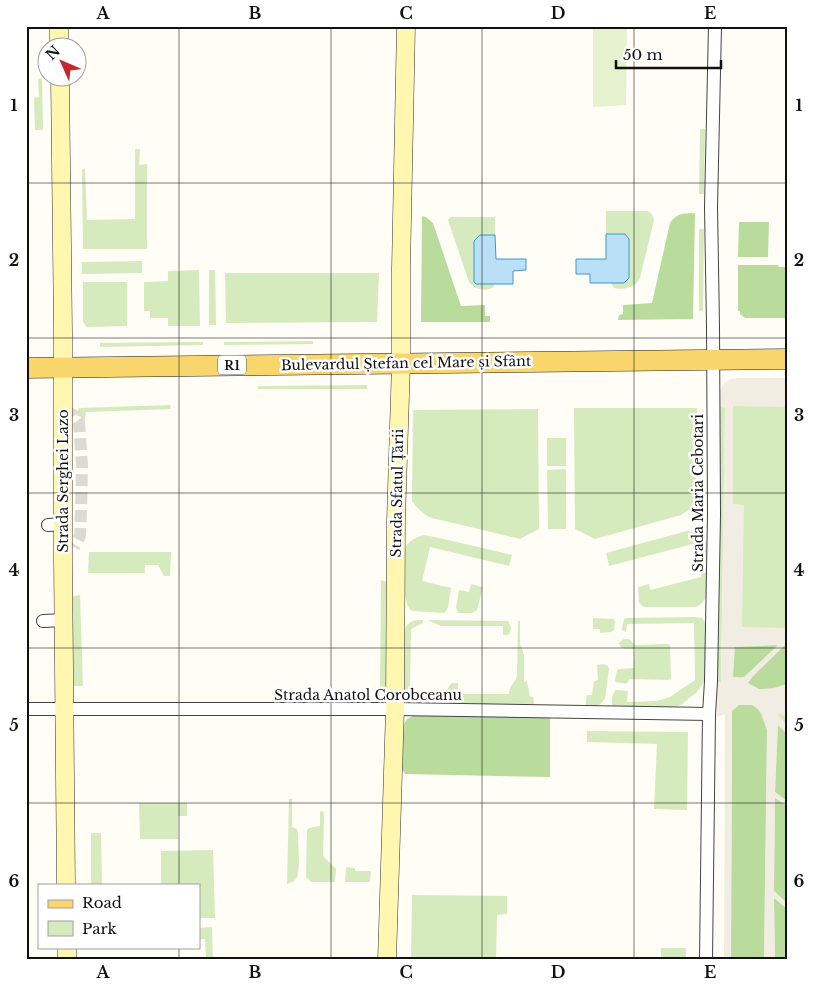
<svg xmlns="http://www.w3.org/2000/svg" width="813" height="986" font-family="'Libre Baskerville',serif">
<rect width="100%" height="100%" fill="#fffdf5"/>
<g fill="#d5ebbd">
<path d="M 42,78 L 43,130 L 35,130 L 34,98 L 39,97 L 38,79 Z"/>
<path d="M 700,129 L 705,129 L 704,194 L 699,194 Z"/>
<path d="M 135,149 L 140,149 L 139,165 L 147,164 L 147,249 L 83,249 L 82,169 L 85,169 L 87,220 L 135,219 Z"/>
<path d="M 606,211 L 648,211 C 652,213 653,216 654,220 L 640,278 C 635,288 624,290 614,288 L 611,283 L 624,283 L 624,234 L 606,234 Z"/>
<path d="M 450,217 L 495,217 L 495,235 L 480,235 L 474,241 L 474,282 L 476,284 L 494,284 L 494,287 C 486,292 475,290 469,282 L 448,220 Z"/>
<path d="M 699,229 L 704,229 L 703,311 L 699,311 Z"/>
<path d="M 142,261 L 142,273 L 82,274 L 82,262 Z"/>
<path d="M 199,270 L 200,326 L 168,326 L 168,318 L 150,318 L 150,311 L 144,311 L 144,282 L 168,281 L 168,271 Z"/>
<path d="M 209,270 L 215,270 L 216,325 L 209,325 Z"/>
<path d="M 225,273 L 379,273 L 377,322 L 226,323 Z"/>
<path d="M 83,282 L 127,282 L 127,326 L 87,327 L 83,322 Z"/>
<path d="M 313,341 L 313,344 L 224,345 L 224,342 Z"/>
<path d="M 203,342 L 203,345 L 100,347 L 100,343 Z"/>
<path d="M 367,385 L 367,389 L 258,389 L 258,386 Z"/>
<path d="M 787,397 L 787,960 L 731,960 L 732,711 L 734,647 L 743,505 L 733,505 L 733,406 Z"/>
<path d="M 170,405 L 171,409 L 86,412 L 85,419 L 76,415 L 79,408 Z"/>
<path d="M 719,407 L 725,407 L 721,682 L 716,682 Z"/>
<path d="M 574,408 L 697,408 L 696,503 L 692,508 L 681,515 L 595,539 L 575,529 Z"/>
<path d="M 538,409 L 539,529 L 520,539 L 432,518 C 423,515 417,508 412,501 L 413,410 Z"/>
<rect x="547" y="438" width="19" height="28"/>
<path d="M 566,469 L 566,529 L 548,529 L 547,470 Z"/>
<path d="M 687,531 C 695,532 707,539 708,548 C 709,552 709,556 709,560 L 698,563 L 693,544 L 609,566 L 606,553 Z"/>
<path d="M 424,535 L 435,537 L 512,555 L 509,566 L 430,547 L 422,581 L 451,588 L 448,607 L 447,610 L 444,613 L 412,611 C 400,602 405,565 405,550 C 408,540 415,538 424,535 Z"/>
<path d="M 89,552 L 171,552 L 170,576 L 164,576 L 158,565 L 145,565 L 145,573 L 88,573 Z"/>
<path d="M 708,567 C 707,581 712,602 695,607 L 644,607 L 639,603 L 638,587 L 649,584 L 650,590 L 701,577 L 700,569 Z"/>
<path d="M 381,580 L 385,581 L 387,583 L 388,686 L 386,690 L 380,692 Z"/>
<path d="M 471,584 L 483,587 L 477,610 L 472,613 L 458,613 L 456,607 L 459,590 L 469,592 Z"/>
<path d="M 80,595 L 83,686 L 73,686 L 73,596 Z"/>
<path d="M 695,617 L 702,618 L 707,625 L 707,675 L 702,685 L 697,692 L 682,704 L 676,707 L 613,707 C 611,702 612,693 616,690 L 628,691 L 627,702 L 657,701 L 670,697 L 695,680 L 694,623 L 627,624 L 626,632 L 623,631 L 622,629 L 624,619 L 626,618 Z"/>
<path d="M 593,618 L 614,619 L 615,622 L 614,630 L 611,632 L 600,633 L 600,629 L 593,629 Z"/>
<path d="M 423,620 L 423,623 L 411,629 L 410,686 L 413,691 L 419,691 L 417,704 C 411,704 408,700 405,695 C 400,682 404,646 404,631 C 407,621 414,620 423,620 Z"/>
<path d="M 427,620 L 508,621 L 511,627 L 510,633 L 508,635 L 503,635 L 503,626 L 441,626 Z"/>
<path d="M 518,621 L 520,621 L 520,644 L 524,655 L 524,682 L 527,681 L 530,696 L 533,697 L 535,707 L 449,705 L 447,691 L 449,686 L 452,683 L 458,683 L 458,694 L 509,694 C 509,684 516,683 517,675 Z"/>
<path d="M 624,639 L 629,639 L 635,645 L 667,644 L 670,645 L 671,679 L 668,680 L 629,679 L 628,682 L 626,684 L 616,682 L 615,680 L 617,670 L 620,669 L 634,668 L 635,649 C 628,648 621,651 619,643 Z"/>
<path d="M 597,665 C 602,664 608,663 609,669 L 605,699 L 598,706 L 585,708 L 587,695 L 592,695 L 594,681 L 598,680 Z"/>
<path d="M 587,731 L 688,732 L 687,810 L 654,809 L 657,744 L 587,742 Z"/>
<path d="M 289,799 L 292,799 L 292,827 L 297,829 L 298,833 C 298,844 300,864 298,874 C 297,880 292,883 287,884 Z"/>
<path d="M 139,803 L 187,803 L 187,816 L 178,816 L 178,839 L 140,839 Z"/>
<path d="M 323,811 L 324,814 L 323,856 L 336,869 L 335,882 L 311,882 L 306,877 L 307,830 L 309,828 L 320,826 L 320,812 Z"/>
<path d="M 91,833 L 101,833 L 102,885 L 91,885 Z"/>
<path d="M 213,850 L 215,918 L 199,918 L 199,885 L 161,885 L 161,851 Z"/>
<path d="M 346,867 L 355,868 L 355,871 L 371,871 L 370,882 L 345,882 Z"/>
<path d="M 412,895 L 507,896 L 507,914 L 497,915 L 496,960 L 411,960 Z"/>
<path d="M 212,927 L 213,960 L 201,960 L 201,958 L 206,958 L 205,939 L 200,939 L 199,928 Z"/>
<rect x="661" y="948" width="25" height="12"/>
</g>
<g fill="#b9dc9c">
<path d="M 695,213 L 693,319 L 618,320 L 619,315 L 623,314 L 623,305 L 652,303 L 670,223 C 678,212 683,214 695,213 Z"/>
<path d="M 422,216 L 426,217 L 433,223 L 461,306 L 485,305 L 485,316 L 490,316 L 490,322 L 421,322 Z"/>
<path d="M 739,222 L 769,222 L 768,257 L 738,257 Z"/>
<path d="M 738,265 L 778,265 L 779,267 L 787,267 L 787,318 L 744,318 L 745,317 L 743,317 L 742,315 L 740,314 L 740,311 L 738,311 Z"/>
<path d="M 787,643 L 787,684 C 779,686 767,691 758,689 C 755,687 751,685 747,683 L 753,676 Z"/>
<path d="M 779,645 L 744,677 L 733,677 L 734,647 Z"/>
<path d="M 739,705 C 743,705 748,704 752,705 C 761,708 764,722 767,730 L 764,960 L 731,960 L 732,711 Z"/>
<path d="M 415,715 L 550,717 L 550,777 L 405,774 L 402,769 L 403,726 L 407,719 Z"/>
<path d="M 778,725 L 787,734 L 787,801 L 775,792 Z"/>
<path d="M 775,797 L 787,806 L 787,903 L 774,891 Z"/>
<path d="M 774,898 L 787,909 L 787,953 L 785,960 L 775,960 Z"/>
</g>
<path fill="#e6f2cf" d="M 593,26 L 627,26 L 626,105 L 593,107 Z"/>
<path fill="#f1ede2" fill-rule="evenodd" d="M 738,378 L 787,378 L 787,407 L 733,406 L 733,504 L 744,505 L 742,627 L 787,628 L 787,643 L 753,676 L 748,683 L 759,689 L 763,689 L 775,688 L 787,684 L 787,717 L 779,713 L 778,716 L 787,725 L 787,734 L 778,725 L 775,792 L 787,801 L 787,806 L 775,798 L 774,891 L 787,903 L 787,909 L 774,898 L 775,960 L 764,960 L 767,730 L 761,713 L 758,709 L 752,705 L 739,705 L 732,711 L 731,960 L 724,960 L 725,714 L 717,717 L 716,682 L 721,682 L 725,408 L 719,407 L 719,393 L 723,384 L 731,379 ZM 778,645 L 744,677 L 741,678 L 733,677 L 735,647 Z"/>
<g fill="#b9e0f7" stroke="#3f96cf">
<path d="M 606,234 L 625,234 L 629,239 L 629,278 L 624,283 L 590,283 L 590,274 L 576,274 L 576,259 L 606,259 Z"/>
<path d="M 480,235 L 495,235 L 496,259 L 526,259 L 526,270 L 513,271 L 513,284 L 476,284 L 474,282 L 474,241 Z"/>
</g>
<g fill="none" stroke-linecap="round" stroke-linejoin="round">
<path stroke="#dbdad3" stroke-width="12" stroke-dasharray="12 6" stroke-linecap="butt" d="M 63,412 L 72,414 L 79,422 L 82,466 L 81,511 L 80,536 L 74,547"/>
<g stroke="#444" stroke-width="14">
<g id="street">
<path d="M 48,525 L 64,524"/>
<path d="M 43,621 L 64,620"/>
<path d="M 26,709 L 395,709 L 709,714"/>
<path d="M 706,960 L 709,714 L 711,681 L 714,515 L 713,326 L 711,207 L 715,26"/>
</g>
</g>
<g stroke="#333" stroke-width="19">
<g id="secondary">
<path d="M 59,26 L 59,48"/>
<path d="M 60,78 L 63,331 L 63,560 L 66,885"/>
<path d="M 67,947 L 67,960"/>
<path d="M 387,960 L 395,709 L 396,520 L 401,364 L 401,268 L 406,26"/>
</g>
</g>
<g stroke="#222" stroke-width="21">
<path id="primary" d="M 26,368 L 787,359"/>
</g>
<use href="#street" stroke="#fff" stroke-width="12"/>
<use href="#secondary" stroke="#fff6b0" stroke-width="18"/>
<use href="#primary" stroke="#f9d66b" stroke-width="20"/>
</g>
<path fill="none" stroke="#111" stroke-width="1" stroke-opacity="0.55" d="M 179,26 L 179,885M 331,26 L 331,960M 482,26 L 482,960M 634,26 L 634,960M 26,183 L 787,183M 26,338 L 787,338M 26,493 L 787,493M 26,648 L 787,648M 26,803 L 787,803M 179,947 L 179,960"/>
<g text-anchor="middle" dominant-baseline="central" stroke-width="5" stroke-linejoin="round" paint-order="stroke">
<rect fill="#fff" stroke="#585858" stroke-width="1" x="218" y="355.5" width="28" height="19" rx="4"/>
<g font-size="12" font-weight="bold" fill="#111">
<text x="232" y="365">R1</text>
</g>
<g font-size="14" fill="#111" stroke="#fff">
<text transform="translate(406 363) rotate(-1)">Bulevardul Ștefan cel Mare și Sfânt</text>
<text transform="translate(63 481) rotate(-90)">Strada Serghei Lazo</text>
<text transform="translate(397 493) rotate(-89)">Strada Sfatul Țării</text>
<text transform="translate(698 493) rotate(-90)">Strada Maria Cebotari</text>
<text x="368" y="695">Strada Anatol Corobceanu</text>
</g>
</g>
<rect width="813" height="986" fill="none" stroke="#ffffff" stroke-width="55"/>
<rect x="38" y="884" width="162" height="65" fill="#ffffff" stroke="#a0a0a0"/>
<rect x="48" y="900" width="25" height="8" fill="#f9d66b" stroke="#a0a0a0"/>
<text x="82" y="908" font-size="15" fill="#111111">Road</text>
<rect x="48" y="921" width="25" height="15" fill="#d5ebbd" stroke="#a0a0a0"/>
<text x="82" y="934" font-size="15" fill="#111111">Park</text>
<g transform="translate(62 62) rotate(315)"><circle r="24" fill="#ffffff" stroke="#a0a0a0"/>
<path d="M0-4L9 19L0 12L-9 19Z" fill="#c4262e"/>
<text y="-8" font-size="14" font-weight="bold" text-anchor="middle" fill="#111111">N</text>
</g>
<path d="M616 60v8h105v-8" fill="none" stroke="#111111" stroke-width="2.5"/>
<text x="623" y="60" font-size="15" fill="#111111" stroke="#ffffff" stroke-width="4" paint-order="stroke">50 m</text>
<rect x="28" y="28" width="758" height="930" fill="none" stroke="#111" stroke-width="2"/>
<g font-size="16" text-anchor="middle" font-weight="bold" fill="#111">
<text x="103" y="19">A</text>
<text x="255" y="19">B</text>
<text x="406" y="19">C</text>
<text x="558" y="19">D</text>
<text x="710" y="19">E</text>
<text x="14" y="111">1</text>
<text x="799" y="111">1</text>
<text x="14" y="266">2</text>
<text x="799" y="266">2</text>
<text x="14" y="421">3</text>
<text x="799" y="421">3</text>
<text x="14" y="576">4</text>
<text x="799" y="576">4</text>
<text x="14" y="731">5</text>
<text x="799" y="731">5</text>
<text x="14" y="887">6</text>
<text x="799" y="887">6</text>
<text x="103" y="978">A</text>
<text x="255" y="978">B</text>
<text x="406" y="978">C</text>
<text x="558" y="978">D</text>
<text x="710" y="978">E</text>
</g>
</svg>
